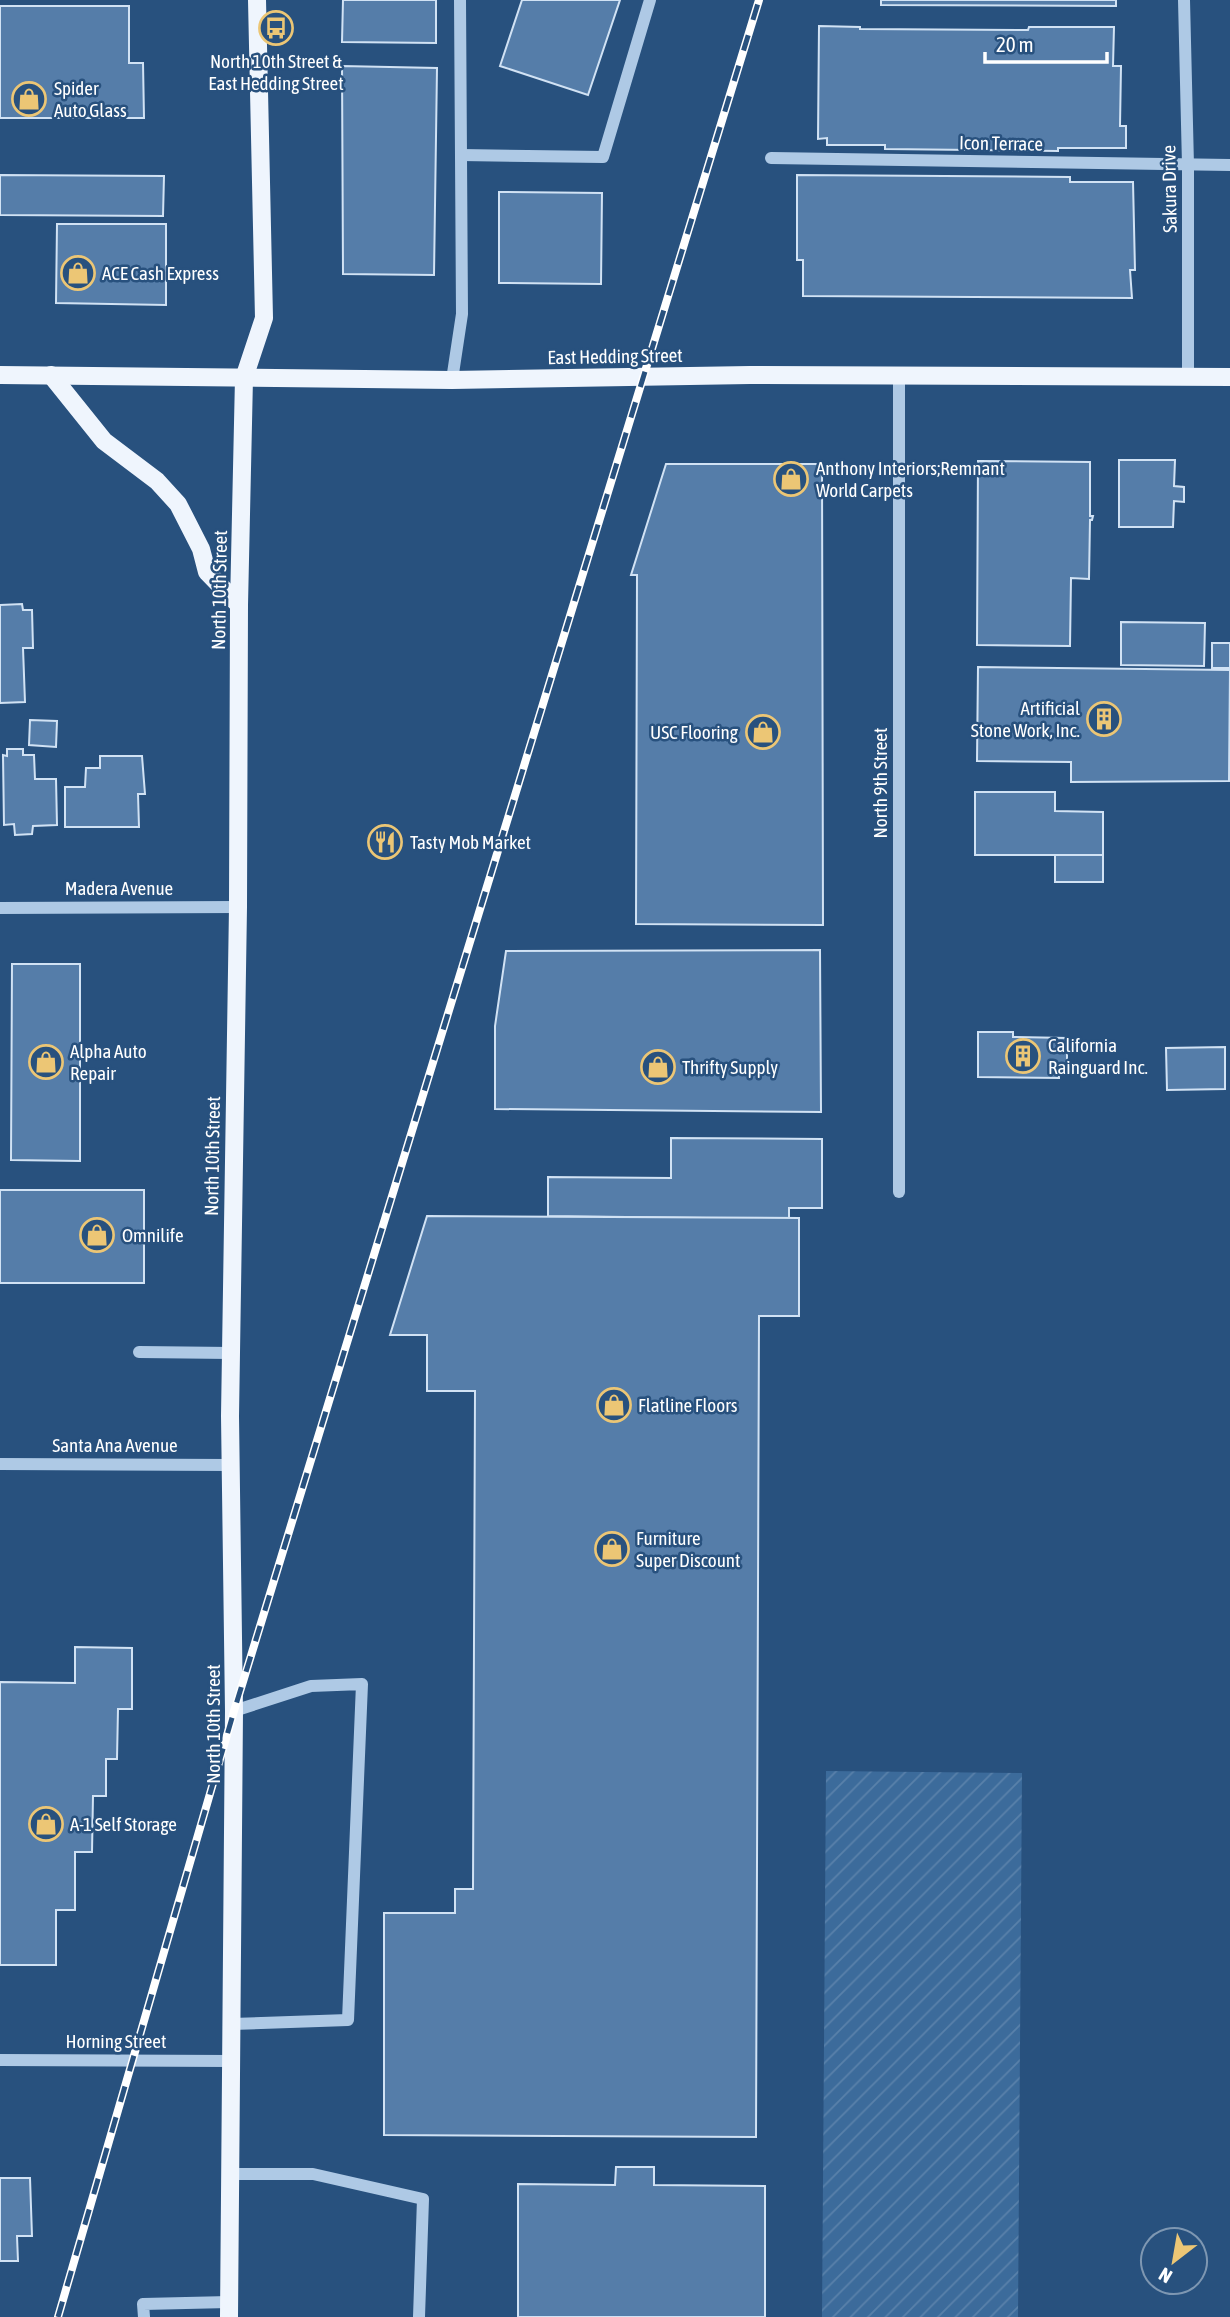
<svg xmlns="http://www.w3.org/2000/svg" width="1230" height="2317" font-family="'Asap Condensed',sans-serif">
<defs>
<pattern id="garden-furrows" width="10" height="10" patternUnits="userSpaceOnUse" patternTransform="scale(1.75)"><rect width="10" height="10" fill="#3c6b9b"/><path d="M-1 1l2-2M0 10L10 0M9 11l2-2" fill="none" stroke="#5981aa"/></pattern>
</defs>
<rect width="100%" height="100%" fill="#28517e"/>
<path fill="url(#garden-furrows)" d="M 826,1771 L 1022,1773 L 1018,2317 L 822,2317 Z"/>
<g fill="#557da9" stroke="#d1e2f4" stroke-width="2">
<path d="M 343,0 L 436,0 L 436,43 L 342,42 Z"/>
<path d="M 522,0 L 620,0 L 588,95 L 500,66 Z"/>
<path d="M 881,0 L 1116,0 L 1116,6 L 881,5 Z"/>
<path d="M 0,6 L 129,6 L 129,63 L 143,63 L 144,118 L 0,118 Z"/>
<path d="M 819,26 L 860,27 L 860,29 L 1028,30 L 1029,27 L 1114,27 L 1113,66 L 1121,66 L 1120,126 L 1126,126 L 1126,148 L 1058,148 L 1058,151 L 885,149 L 885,145 L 827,145 L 827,138 L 818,139 Z"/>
<path d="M 342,66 L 437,68 L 434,275 L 343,274 Z"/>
<path d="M 0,175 L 164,176 L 163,216 L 0,215 Z"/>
<path d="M 797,175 L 1070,177 L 1070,182 L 1133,182 L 1135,270 L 1130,270 L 1132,298 L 803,296 L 803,260 L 797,260 Z"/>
<path d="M 499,192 L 602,193 L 601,284 L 499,283 Z"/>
<path d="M 57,224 L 166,224 L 166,305 L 56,303 Z"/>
<path d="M 1119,460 L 1175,460 L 1174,486 L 1184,487 L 1184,502 L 1174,501 L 1173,527 L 1119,527 Z"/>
<path d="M 978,461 L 1090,462 L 1090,516 L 1093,516 L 1092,520 L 1090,520 L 1089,579 L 1071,578 L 1070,646 L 977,645 Z"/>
<path d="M 666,464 L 822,464 L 823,925 L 636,924 L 637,575 L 631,575 Z"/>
<path d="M 22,604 L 23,610 L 32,610 L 33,648 L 23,648 L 25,702 L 0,703 L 0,605 Z"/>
<path d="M 1121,622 L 1205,623 L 1204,666 L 1121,665 Z"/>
<rect x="1212" y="643" width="18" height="25"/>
<path d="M 978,667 L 1230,670 L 1229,781 L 1071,782 L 1071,762 L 977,761 Z"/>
<path d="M 30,720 L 57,721 L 56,747 L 29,745 Z"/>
<path d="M 7,749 L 23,749 L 23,755 L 34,755 L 35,779 L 56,779 L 57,825 L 33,826 L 32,834 L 15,835 L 14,824 L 4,825 L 3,755 L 7,756 Z"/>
<path d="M 100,756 L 142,756 L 145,794 L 138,794 L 139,827 L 65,827 L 65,787 L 85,787 L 86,768 L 100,768 Z"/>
<path d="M 975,792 L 1055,792 L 1055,811 L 1103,812 L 1103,855 L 975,855 Z"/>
<rect x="1055" y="855" width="48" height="27"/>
<path d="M 820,950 L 821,1112 L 495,1109 L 495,1026 L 506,951 Z"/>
<path d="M 12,964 L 80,964 L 80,1161 L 11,1160 Z"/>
<path d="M 978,1032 L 1013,1032 L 1013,1037 L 1067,1038 L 1067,1074 L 1059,1074 L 1059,1078 L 978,1077 Z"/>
<path d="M 1225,1047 L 1225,1089 L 1167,1090 L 1166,1048 Z"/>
<path d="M 671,1138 L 822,1139 L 822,1208 L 789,1208 L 789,1219 L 548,1216 L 548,1177 L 671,1178 Z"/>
<rect x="0" y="1190" width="144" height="93"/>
<path d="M 427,1216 L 799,1218 L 799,1316 L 759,1316 L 756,2137 L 384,2135 L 384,1913 L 455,1913 L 455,1889 L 473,1889 L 475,1391 L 427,1391 L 427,1335 L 390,1335 Z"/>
<path d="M 75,1647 L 132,1648 L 132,1709 L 118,1709 L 117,1759 L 106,1759 L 106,1796 L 93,1796 L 92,1852 L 75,1852 L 75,1910 L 56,1910 L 56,1965 L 0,1965 L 0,1682 L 75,1683 Z"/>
<path d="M 616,2167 L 654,2167 L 654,2185 L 765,2186 L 765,2317 L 518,2317 L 518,2184 L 615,2185 Z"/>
<path d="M 0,2178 L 30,2178 L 32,2236 L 17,2236 L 18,2261 L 0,2261 Z"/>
</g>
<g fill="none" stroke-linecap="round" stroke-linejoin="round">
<g stroke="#aec9e5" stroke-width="12">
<path d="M 1184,0 L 1188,165 L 1188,377"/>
<path d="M 461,155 L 603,157 L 650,0"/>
<path d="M 771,158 L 1230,165"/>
<path d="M 899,374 L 899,1192"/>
<path d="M 452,380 L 462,314 L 460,0"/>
<path d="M 0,908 L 238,907"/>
<path d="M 139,1352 L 231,1353"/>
<path d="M 0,1464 L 230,1465"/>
<path d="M 232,2024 L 348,2020 L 362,1684 L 311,1686 L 234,1711"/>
<path d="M 0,2060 L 231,2061"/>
<path d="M 229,2174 L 313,2174 L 423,2199 L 419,2317"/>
<path d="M 144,2317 L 143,2304 L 229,2302"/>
</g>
<g stroke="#eff5fd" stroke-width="18">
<path d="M 0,375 L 452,380 L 750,375 L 1230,377"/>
<path d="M 51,375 L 104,441 L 157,481 L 178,504 L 201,549 L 207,572 L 239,605"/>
<path d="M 229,2317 L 234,1711 L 230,1416 L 238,907 L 239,605 L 244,378 L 264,318 L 257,0"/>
</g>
<g stroke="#fff" stroke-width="8">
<path id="rail" d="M 58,2317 L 234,1711 L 759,0"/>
</g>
<use href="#rail" stroke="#28517e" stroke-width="5" stroke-dasharray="16" stroke-linecap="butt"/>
</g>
<defs>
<g id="bus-ring" transform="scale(1.75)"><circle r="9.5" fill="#28517e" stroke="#ecc675" stroke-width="1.5"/><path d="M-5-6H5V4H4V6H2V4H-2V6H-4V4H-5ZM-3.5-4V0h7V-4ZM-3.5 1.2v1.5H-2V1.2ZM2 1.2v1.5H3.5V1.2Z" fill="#ecc675"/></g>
<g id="shop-ring" transform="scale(1.75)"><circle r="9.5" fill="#28517e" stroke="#ecc675" stroke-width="1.5"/><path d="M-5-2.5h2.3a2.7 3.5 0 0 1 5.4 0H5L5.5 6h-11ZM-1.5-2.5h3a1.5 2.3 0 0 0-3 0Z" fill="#ecc675"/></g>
<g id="building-ring" transform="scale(1.75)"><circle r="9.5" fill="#28517e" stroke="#ecc675" stroke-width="1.5"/><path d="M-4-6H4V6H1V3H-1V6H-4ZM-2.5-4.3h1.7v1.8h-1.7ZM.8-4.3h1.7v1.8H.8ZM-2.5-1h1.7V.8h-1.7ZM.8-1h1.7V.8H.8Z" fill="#ecc675"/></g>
<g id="restaurant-ring" transform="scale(1.75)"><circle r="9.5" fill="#28517e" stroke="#ecc675" stroke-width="1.5"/><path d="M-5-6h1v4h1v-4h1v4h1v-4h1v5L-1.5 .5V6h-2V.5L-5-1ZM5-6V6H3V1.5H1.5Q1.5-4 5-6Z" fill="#ecc675"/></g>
</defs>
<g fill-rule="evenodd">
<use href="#bus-ring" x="276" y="28"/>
<use href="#shop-ring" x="29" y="99"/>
<use href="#shop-ring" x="78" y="273"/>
<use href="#shop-ring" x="791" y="479"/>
<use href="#building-ring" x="1104" y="719"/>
<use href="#shop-ring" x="763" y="732"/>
<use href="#restaurant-ring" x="385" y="842"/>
<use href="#building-ring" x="1023" y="1056"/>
<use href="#shop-ring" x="46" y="1062"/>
<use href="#shop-ring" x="658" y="1067"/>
<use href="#shop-ring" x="97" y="1235"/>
<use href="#shop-ring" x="614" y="1405"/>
<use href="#shop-ring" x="612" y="1549"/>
<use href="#shop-ring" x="46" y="1824"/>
</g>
<g text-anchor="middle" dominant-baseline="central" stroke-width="5" stroke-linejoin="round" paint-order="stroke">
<g font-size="19" fill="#fff" stroke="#28517e" text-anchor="start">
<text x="276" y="61" text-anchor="middle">North 10th Street &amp;<tspan x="276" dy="22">East Hedding Street</tspan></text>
<text x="54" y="88">Spider<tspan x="54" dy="22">Auto Glass</tspan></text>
<text x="102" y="273">ACE Cash Express</text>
<text x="816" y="468">Anthony Interiors;Remnant<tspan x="816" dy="22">World Carpets</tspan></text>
<text x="1080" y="708" text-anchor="end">Artificial<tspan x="1080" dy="22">Stone Work, Inc.</tspan></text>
<text x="738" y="732" text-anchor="end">USC Flooring</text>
<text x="410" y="842">Tasty Mob Market</text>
<text x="1048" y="1045">California<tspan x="1048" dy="22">Rainguard Inc.</tspan></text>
<text x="70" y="1051">Alpha Auto<tspan x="70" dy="22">Repair</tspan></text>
<text x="682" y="1067">Thrifty Supply</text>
<text x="122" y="1235">Omnilife</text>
<text x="638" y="1405">Flatline Floors</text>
<text x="636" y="1538">Furniture<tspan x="636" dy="22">Super Discount</tspan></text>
<text x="70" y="1824">A-1 Self Storage</text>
</g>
<g font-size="19" fill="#fff" stroke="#28517e">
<text transform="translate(1001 143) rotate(1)">Icon Terrace</text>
<text transform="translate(1169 189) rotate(-91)">Sakura Drive</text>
<text transform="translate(615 356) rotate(-1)">East Hedding Street</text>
<text transform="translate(219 590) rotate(-89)">North 10th Street</text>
<text transform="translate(880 783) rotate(-90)">North 9th Street</text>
<text x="119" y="888">Madera Avenue</text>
<text transform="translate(212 1156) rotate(-89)">North 10th Street</text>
<text x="115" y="1445">Santa Ana Avenue</text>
<text transform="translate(213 1724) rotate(-90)">North 10th Street</text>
<text x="116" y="2041">Horning Street</text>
</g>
</g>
<g transform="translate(1174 2261) rotate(211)"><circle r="33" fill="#28517e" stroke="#7e97b2" stroke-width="2"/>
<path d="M0-5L12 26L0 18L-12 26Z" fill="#ecc675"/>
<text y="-10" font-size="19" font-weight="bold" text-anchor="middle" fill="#ffffff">N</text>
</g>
<path d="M985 52v10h122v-10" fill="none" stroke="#ffffff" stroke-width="3.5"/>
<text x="996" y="52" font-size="21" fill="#ffffff" stroke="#28517e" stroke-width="5" paint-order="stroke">20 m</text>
</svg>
